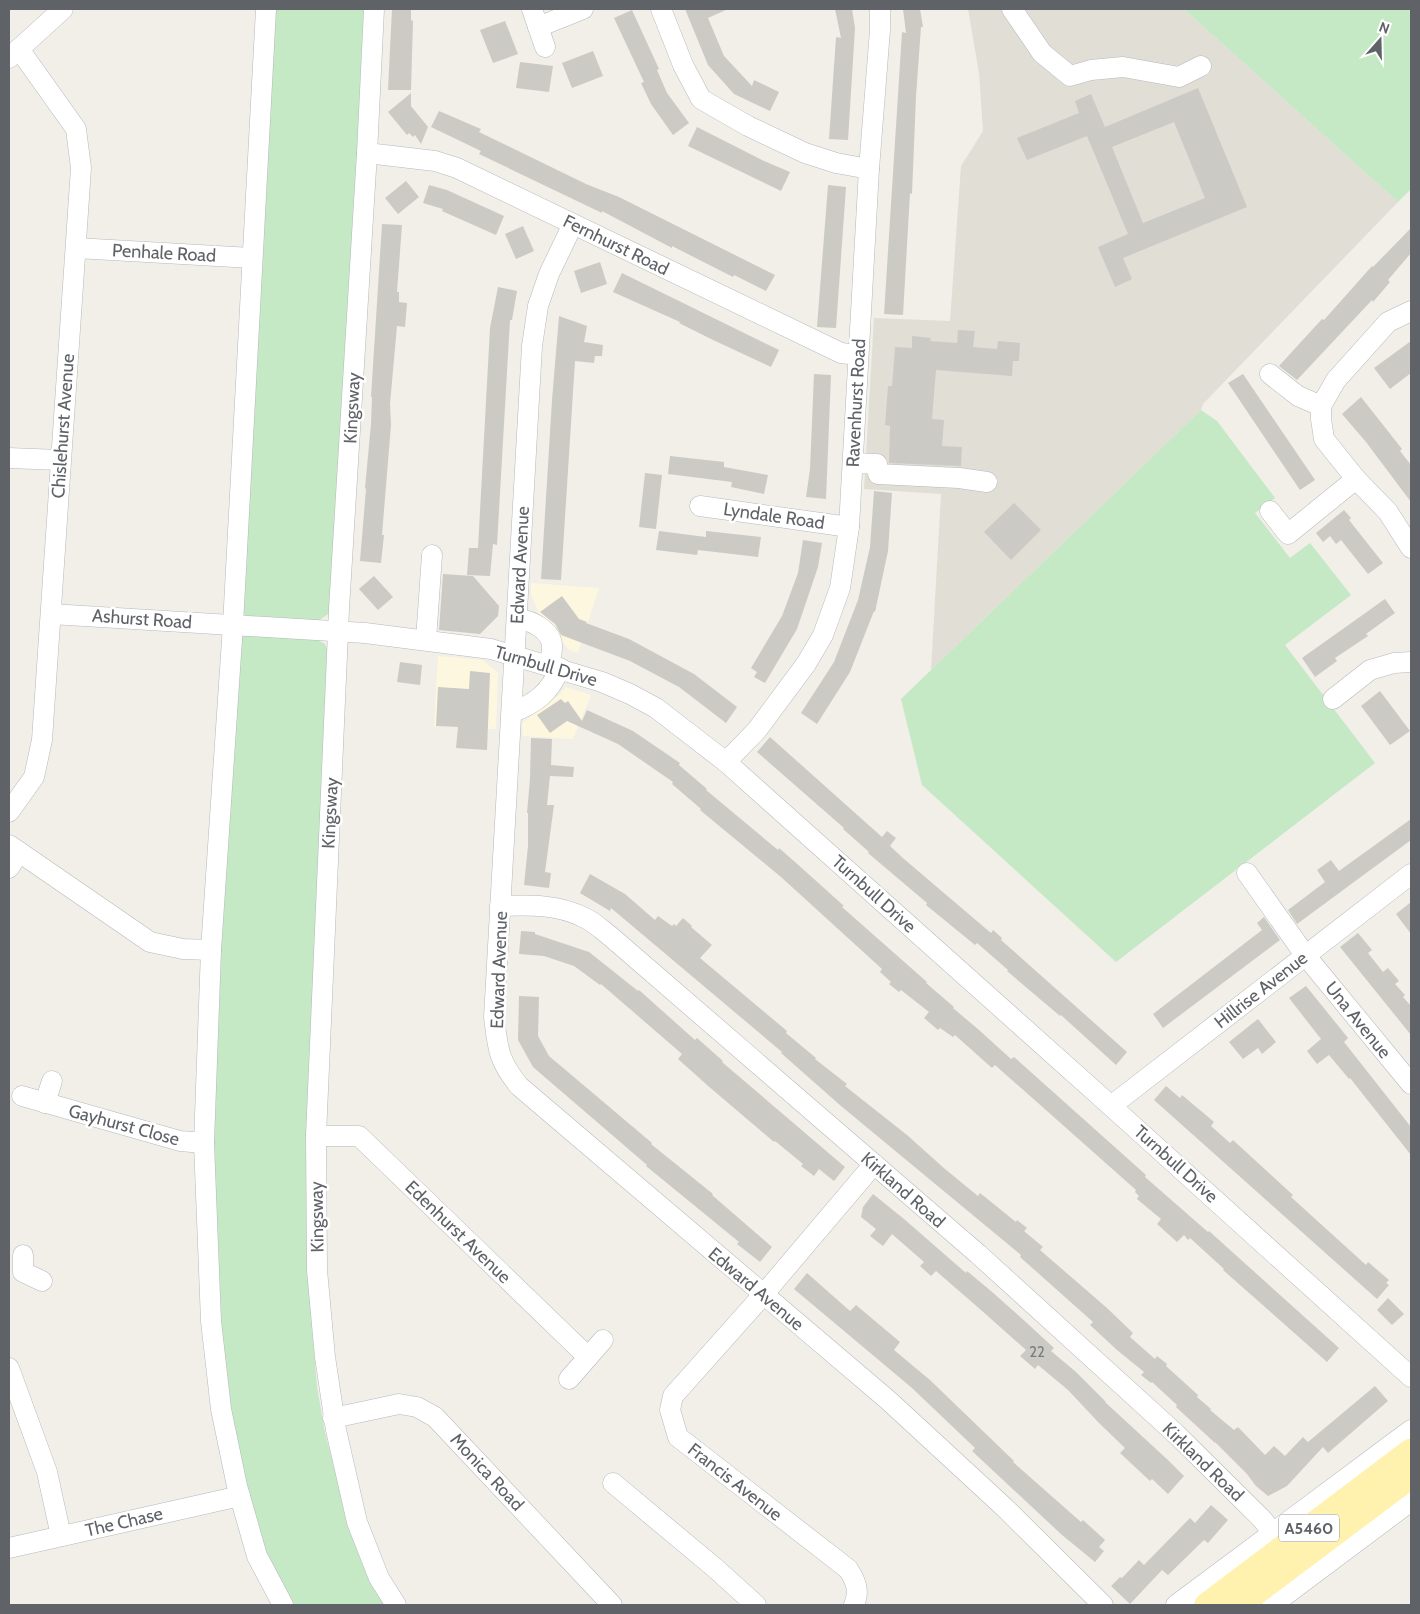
<svg xmlns="http://www.w3.org/2000/svg" width="1420" height="1614" font-family="Cabin,sans-serif">
<rect width="100%" height="100%" fill="#f1efe8"/>
<g fill="#fef7e0">
<path d="M 531,583 L 599,588 L 578,653 L 569,650 L 539,613 L 531,595 Z"/>
<path d="M 438,656 L 483,660 L 498,673 L 496,729 L 434,726 Z"/>
<path d="M 566,687 L 591,695 L 573,739 L 523,736 L 522,723 L 558,696 Z"/>
</g>
<path fill="#e1ded6" d="M 968,9 L 1184,9 L 1398,202 L 1203,404 L 1201,410 L 931,670 L 941,494 L 864,489 L 874,318 L 950,321 L 961,166 L 983,131 L 979,73 Z"/>
<g fill="#c5e8c5">
<path d="M 274,9 L 367,9 L 333,606 L 328,614 L 318,621 L 250,618 L 241,613 Z"/>
<path d="M 1184,9 L 1411,9 L 1411,189 L 1398,202 Z"/>
<path d="M 1201,410 L 1217,421 L 1275,498 L 1255,513 L 1290,558 L 1310,543 L 1351,595 L 1285,645 L 1375,763 L 1116,962 L 922,785 L 901,699 Z"/>
<path d="M 244,635 L 316,639 L 325,644 L 328,651 L 307,1137 L 310,1302 L 317,1387 L 325,1433 L 343,1500 L 384,1605 L 289,1605 L 263,1556 L 244,1493 L 215,1314 L 209,1128 L 238,642 Z"/>
</g>
<g fill="#cccac5" fill-rule="evenodd">
<path d="M 392,9 L 411,9 L 411,20 L 413,21 L 411,90 L 388,90 Z"/>
<path d="M 685,9 L 728,9 L 708,18 L 724,56 L 752,86 L 754,80 L 779,92 L 770,111 L 734,94 L 708,65 Z"/>
<path d="M 835,9 L 852,9 L 855,28 L 848,140 L 829,139 L 836,37 L 841,38 Z"/>
<path d="M 903,9 L 920,9 L 923,27 L 921,27 L 916,96 L 912,194 L 910,193 L 903,315 L 884,314 L 902,32 L 906,33 Z"/>
<path d="M 632,10 L 659,69 L 657,70 L 667,93 L 689,123 L 673,135 L 651,104 L 641,83 L 644,82 L 614,18 Z"/>
<path d="M 505,21 L 518,54 L 493,63 L 480,30 Z"/>
<path d="M 593,51 L 603,76 L 572,88 L 562,63 Z"/>
<path d="M 520,62 L 553,66 L 549,92 L 516,88 Z"/>
<path d="M 1198,88 L 1247,207 L 1123,258 L 1132,279 L 1115,287 L 1098,247 L 1128,234 L 1087,136 L 1027,160 L 1017,138 L 1079,113 L 1075,101 L 1091,94 L 1105,127 ZM 1174,122 L 1205,198 L 1143,223 L 1112,147 Z"/>
<path d="M 411,93 L 411,106 L 428,127 L 421,144 L 415,135 L 413,137 L 409,133 L 407,135 L 388,112 Z"/>
<path d="M 439,111 L 481,129 L 479,132 L 586,184 L 619,197 L 775,275 L 766,291 L 734,275 L 733,277 L 672,246 L 672,248 L 602,211 L 602,213 L 479,154 L 481,151 L 431,127 Z"/>
<path d="M 697,127 L 764,161 L 790,172 L 781,191 L 688,146 Z"/>
<path d="M 406,181 L 419,197 L 398,214 L 385,198 Z"/>
<path d="M 429,185 L 447,190 L 504,216 L 496,235 L 442,211 L 443,209 L 423,203 Z"/>
<path d="M 828,185 L 846,187 L 836,328 L 817,327 Z"/>
<path d="M 382,224 L 402,225 L 397,292 L 399,292 L 399,302 L 407,303 L 405,327 L 397,326 L 390,404 L 391,425 L 385,498 L 382,535 L 384,535 L 381,563 L 360,561 L 366,489 L 365,488 L 371,424 L 372,397 L 371,397 Z"/>
<path d="M 523,226 L 534,251 L 516,259 L 505,234 Z"/>
<path d="M 1411,228 L 1411,253 L 1388,280 L 1390,282 L 1373,302 L 1372,300 L 1297,380 L 1279,366 L 1322,319 L 1324,320 L 1372,266 L 1373,267 Z"/>
<path d="M 600,262 L 607,284 L 581,293 L 574,271 Z"/>
<path d="M 622,273 L 779,350 L 771,367 L 711,339 L 679,323 L 680,322 L 613,292 Z"/>
<path d="M 498,287 L 517,291 L 512,320 L 510,320 L 497,545 L 493,544 L 490,576 L 467,575 L 469,548 L 478,548 L 490,328 Z"/>
<path d="M 559,316 L 587,326 L 584,342 L 603,345 L 602,356 L 595,356 L 594,363 L 575,361 L 561,580 L 541,579 L 552,400 Z"/>
<path d="M 958,330 L 975,331 L 973,347 L 997,349 L 998,341 L 1020,343 L 1019,361 L 1013,361 L 1012,376 L 936,370 L 932,419 L 944,420 L 942,446 L 962,447 L 961,466 L 889,463 L 890,426 L 885,425 L 888,386 L 892,386 L 895,347 L 912,348 L 912,336 L 931,338 L 930,341 L 957,343 Z"/>
<path d="M 1411,341 L 1411,373 L 1390,389 L 1374,368 Z"/>
<path d="M 814,374 L 831,375 L 826,499 L 806,497 L 810,469 Z"/>
<path d="M 1243,374 L 1315,480 L 1300,490 L 1228,383 Z"/>
<path d="M 1361,397 L 1402,449 L 1400,451 L 1411,465 L 1411,502 L 1366,442 L 1342,414 Z"/>
<path d="M 670,456 L 724,462 L 724,467 L 768,475 L 764,494 L 731,487 L 732,482 L 668,474 Z"/>
<path d="M 645,473 L 662,475 L 656,529 L 639,527 Z"/>
<path d="M 874,491 L 892,493 L 888,551 L 875,612 L 874,611 L 850,672 L 817,724 L 801,713 L 834,662 L 858,600 L 870,547 Z"/>
<path d="M 1014,503 L 1041,530 L 1011,560 L 984,532 Z"/>
<path d="M 1344,510 L 1351,518 L 1349,520 L 1383,563 L 1368,574 L 1341,540 L 1336,544 L 1330,536 L 1323,542 L 1316,533 Z"/>
<path d="M 659,531 L 706,537 L 706,531 L 761,537 L 758,557 L 698,550 L 697,555 L 656,550 Z"/>
<path d="M 803,540 L 822,543 L 818,567 L 797,629 L 765,683 L 754,677 L 757,672 L 751,668 L 782,616 L 798,573 Z"/>
<path d="M 443,574 L 473,576 L 499,606 L 498,616 L 480,634 L 439,630 Z"/>
<path d="M 374,576 L 393,597 L 378,610 L 359,589 Z"/>
<path d="M 562,596 L 579,619 L 587,622 L 586,623 L 629,639 L 694,674 L 737,707 L 726,723 L 679,687 L 630,661 L 561,635 L 555,624 L 540,612 Z"/>
<path d="M 1385,599 L 1395,613 L 1366,634 L 1368,636 L 1335,658 L 1337,661 L 1315,677 L 1302,658 Z"/>
<path d="M 400,662 L 422,665 L 420,685 L 397,682 Z"/>
<path d="M 470,671 L 490,673 L 487,750 L 456,748 L 458,727 L 436,726 L 438,687 L 469,689 Z"/>
<path d="M 1380,691 L 1410,731 L 1390,745 L 1361,706 Z"/>
<path d="M 561,699 L 565,703 L 568,701 L 582,721 L 587,710 L 633,731 L 680,763 L 679,765 L 707,789 L 706,790 L 778,850 L 779,848 L 795,862 L 844,906 L 842,907 L 927,982 L 926,983 L 954,1007 L 953,1008 L 979,1030 L 1011,1059 L 1014,1057 L 1146,1175 L 1145,1177 L 1208,1232 L 1209,1231 L 1339,1348 L 1327,1362 L 1223,1270 L 1224,1269 L 1190,1238 L 1188,1240 L 1184,1235 L 1177,1242 L 1157,1224 L 1161,1219 L 1137,1199 L 1139,1196 L 1135,1192 L 1136,1190 L 995,1065 L 992,1068 L 955,1035 L 953,1037 L 940,1028 L 938,1030 L 924,1018 L 929,1012 L 901,990 L 899,992 L 889,984 L 891,982 L 880,972 L 882,969 L 781,877 L 700,810 L 701,809 L 672,784 L 673,782 L 618,744 L 567,721 L 550,733 L 537,715 Z"/>
<path d="M 770,737 L 882,837 L 887,831 L 896,838 L 890,846 L 904,859 L 991,933 L 993,930 L 1002,938 L 1001,940 L 1127,1052 L 1116,1065 L 1061,1015 L 1060,1016 L 1007,971 L 1008,970 L 977,943 L 975,945 L 926,905 L 927,903 L 868,853 L 869,852 L 843,829 L 844,828 L 757,752 Z"/>
<path d="M 531,738 L 552,739 L 551,765 L 574,767 L 573,777 L 550,776 L 547,805 L 554,805 L 545,872 L 551,873 L 549,888 L 524,885 L 528,846 L 528,813 L 527,813 L 530,779 Z"/>
<path d="M 1411,819 L 1411,840 L 1297,924 L 1288,910 L 1325,882 L 1317,870 L 1331,860 L 1339,871 Z"/>
<path d="M 590,874 L 625,894 L 655,920 L 658,916 L 672,926 L 674,924 L 676,926 L 683,918 L 692,926 L 691,927 L 712,945 L 700,958 L 787,1031 L 786,1033 L 816,1058 L 815,1059 L 847,1084 L 845,1086 L 907,1135 L 945,1169 L 978,1196 L 980,1193 L 1016,1222 L 1017,1220 L 1027,1228 L 1024,1231 L 1043,1247 L 1040,1250 L 1107,1308 L 1133,1333 L 1130,1337 L 1155,1359 L 1157,1356 L 1167,1364 L 1166,1366 L 1198,1395 L 1197,1397 L 1211,1409 L 1210,1410 L 1234,1430 L 1238,1427 L 1265,1455 L 1274,1446 L 1285,1456 L 1303,1437 L 1308,1442 L 1375,1386 L 1388,1401 L 1328,1453 L 1323,1447 L 1287,1486 L 1268,1496 L 1256,1486 L 1247,1474 L 1215,1442 L 1215,1443 L 1176,1407 L 1177,1405 L 1152,1382 L 1151,1383 L 1141,1375 L 1144,1372 L 1117,1350 L 1090,1325 L 1093,1322 L 1020,1257 L 1021,1255 L 841,1106 L 781,1053 L 782,1052 L 611,908 L 610,911 L 580,893 Z"/>
<path d="M 1411,902 L 1411,934 L 1396,914 Z"/>
<path d="M 1264,917 L 1280,940 L 1163,1028 L 1153,1014 L 1262,930 L 1257,923 Z"/>
<path d="M 521,931 L 535,932 L 535,934 L 589,952 L 638,991 L 639,990 L 695,1040 L 697,1038 L 723,1061 L 722,1062 L 845,1167 L 834,1181 L 819,1169 L 814,1176 L 801,1166 L 803,1164 L 775,1141 L 774,1142 L 707,1085 L 678,1059 L 682,1054 L 601,984 L 600,985 L 574,966 L 544,956 L 519,954 Z"/>
<path d="M 1358,933 L 1372,950 L 1368,953 L 1383,972 L 1388,968 L 1399,981 L 1395,984 L 1405,995 L 1403,997 L 1411,1006 L 1411,1035 L 1340,947 Z"/>
<path d="M 1306,986 L 1348,1038 L 1344,1042 L 1411,1127 L 1411,1155 L 1350,1078 L 1349,1079 L 1329,1055 L 1317,1064 L 1307,1051 L 1321,1039 L 1289,998 Z"/>
<path d="M 519,996 L 539,997 L 538,1036 L 549,1056 L 652,1143 L 651,1144 L 713,1194 L 712,1195 L 772,1247 L 760,1262 L 737,1244 L 739,1242 L 646,1166 L 647,1165 L 533,1067 L 518,1040 Z"/>
<path d="M 1258,1019 L 1276,1042 L 1262,1054 L 1258,1048 L 1243,1059 L 1229,1042 Z"/>
<path d="M 1166,1086 L 1180,1098 L 1182,1095 L 1207,1116 L 1214,1122 L 1211,1126 L 1230,1143 L 1233,1140 L 1293,1195 L 1291,1197 L 1366,1265 L 1368,1262 L 1389,1280 L 1386,1283 L 1389,1285 L 1377,1299 L 1154,1100 Z"/>
<path d="M 873,1194 L 904,1219 L 966,1273 L 967,1271 L 991,1291 L 1028,1324 L 1054,1348 L 1051,1351 L 1076,1372 L 1106,1402 L 1105,1402 L 1169,1461 L 1184,1476 L 1168,1494 L 1152,1479 L 1150,1481 L 1120,1453 L 1125,1448 L 1099,1423 L 1068,1390 L 1038,1365 L 1035,1369 L 1020,1356 L 1026,1350 L 981,1310 L 936,1271 L 931,1276 L 920,1266 L 924,1262 L 892,1234 L 883,1246 L 870,1236 L 876,1229 L 861,1217 L 863,1207 Z"/>
<path d="M 807,1273 L 850,1311 L 856,1305 L 900,1342 L 894,1350 L 930,1380 L 1014,1461 L 1013,1462 L 1081,1522 L 1083,1520 L 1105,1540 L 1099,1547 L 1104,1551 L 1095,1562 L 1062,1535 L 972,1451 L 975,1448 L 912,1388 L 794,1289 Z"/>
<path d="M 1388,1298 L 1404,1314 L 1392,1325 L 1377,1310 Z"/>
<path d="M 1211,1505 L 1228,1520 L 1208,1543 L 1204,1540 L 1168,1575 L 1162,1570 L 1130,1604 L 1111,1586 L 1120,1577 L 1122,1578 L 1139,1560 L 1144,1565 L 1190,1518 L 1195,1523 Z"/>
</g>
<g fill="none" stroke-linecap="round" stroke-linejoin="round">
<g stroke="#b5b8bc" stroke-width="21">
<g id="minor">
<path d="M 266,9 L 233,625 L 211,950 L 204,1143 L 211,1321 L 221,1409 L 237,1486 L 257,1556 L 283,1605"/>
<path d="M 374,9 L 367,153 L 339,609 L 316,1136 L 317,1270 L 325,1357 L 336,1430 L 357,1522 L 379,1578 L 396,1605"/>
<path d="M 532,9 L 545,47"/>
<path d="M 661,9 L 683,65 L 701,99 L 748,126 L 805,153 L 836,163 L 869,169"/>
<path d="M 1012,9 L 1042,53 L 1070,76 L 1091,70 L 1123,67 L 1179,77 L 1201,66"/>
<path d="M 538,27 L 583,9"/>
<path d="M 9,58 L 63,9"/>
<path d="M 367,153 L 435,161 L 457,168 L 841,353 L 858,355"/>
<path d="M 573,224 L 549,274 L 538,306 L 532,346 L 494,1017 C 498,1049 498,1060 519,1086 L 888,1400 L 1004,1507 L 1103,1605"/>
<path d="M 76,248 L 252,258"/>
<path d="M 1411,311 L 1388,322 L 1336,380 L 1321,406 L 1321,419 L 1324,439 L 1356,479 L 1388,512 L 1411,548"/>
<path d="M 1270,374 L 1298,396 L 1321,406"/>
<path d="M 9,458 L 60,460"/>
<path d="M 853,463 L 877,464 L 878,474 L 959,478 L 987,482"/>
<path d="M 700,506 L 849,527"/>
<path d="M 1270,511 L 1288,534 L 1356,479"/>
<path d="M 51,614 L 365,633 L 491,649 L 602,682 L 630,694 L 656,708 L 726,762 L 1111,1106 L 1411,1377"/>
<path d="M 517,619 C 532,620 553,631 552,648 C 552,654 550,660 549,665"/>
<path d="M 426,640 L 432,555"/>
<path d="M 1333,699 L 1370,670 L 1394,663 L 1411,662"/>
<path d="M 512,712 C 536,704 550,692 560,668"/>
<path d="M 726,762 L 757,730 L 806,664 L 823,635 L 840,588 L 849,527 L 869,169 L 880,30 L 880,9"/>
<path d="M 9,812 L 34,777 L 42,740 L 81,168 L 76,129 L 19,49"/>
<path d="M 9,845 L 150,942 L 183,949 L 211,950"/>
<path d="M 9,868 L 19,852"/>
<path d="M 1247,873 L 1305,955 L 1411,1084"/>
<path d="M 500,906 C 530,905 558,904 585,918 C 594,922 602,930 610,936 L 978,1254 L 1175,1433 L 1262,1519 L 1273,1533"/>
<path d="M 22,1096 L 180,1141 L 204,1143"/>
<path d="M 45,1103 L 52,1081"/>
<path d="M 1111,1106 L 1411,874"/>
<path d="M 316,1136 L 359,1136 L 588,1357"/>
<path d="M 23,1255 L 23,1272 L 42,1281"/>
<path d="M 9,1368 L 47,1472 L 61,1536"/>
<path d="M 569,1379 L 603,1340"/>
<path d="M 333,1418 L 399,1404 L 417,1407 L 435,1417 L 612,1605"/>
<path d="M 613,1483 L 715,1568 L 756,1605"/>
<path d="M 9,1548 L 240,1496"/>
<path d="M 854,1605 C 860,1591 856,1581 848,1569 L 678,1437 L 670,1410 L 673,1396 L 763,1295 L 874,1164"/>
<path d="M 1176,1605 L 1411,1430"/>
<path d="M 1272,1605 L 1411,1501"/>
</g>
</g>
<g stroke="#f2c960" stroke-width="26">
<g id="major">
<path d="M 1207,1605 L 1411,1451"/>
<path d="M 1239,1605 L 1411,1476"/>
</g>
</g>
<use href="#minor" stroke="#fff" stroke-width="20"/>
<use href="#major" stroke="#fff2af" stroke-width="25"/>
</g>
<g text-anchor="middle" dominant-baseline="central" stroke-width="5" stroke-linejoin="round" paint-order="stroke">
<g font-size="15" fill="#7a7d7f">
<text x="1037" y="1352">22</text>
</g>
<rect fill="#fff" stroke="#8f9295" stroke-width="1" x="1279" y="1514.5" width="60" height="27" rx="4"/>
<g font-size="16" font-weight="bold" fill="#5f6368">
<text x="1309" y="1528">A5460</text>
</g>
<g font-size="18" fill="#5f6368" stroke="#fff">
<text transform="translate(616 245) rotate(26)">Fernhurst Road</text>
<text transform="translate(164 253) rotate(3)">Penhale Road</text>
<text transform="translate(856 403) rotate(-87)">Ravenhurst Road</text>
<text transform="translate(352 408) rotate(-87)">Kingsway</text>
<text transform="translate(63 426) rotate(-86)">Chislehurst Avenue</text>
<text transform="translate(774 516) rotate(8)">Lyndale Road</text>
<text transform="translate(520 565) rotate(-87)">Edward Avenue</text>
<text transform="translate(142 619) rotate(4)">Ashurst Road</text>
<text transform="translate(546 666) rotate(16)">Turnbull Drive</text>
<text transform="translate(330 813) rotate(-87)">Kingsway</text>
<text transform="translate(874 894) rotate(42)">Turnbull Drive</text>
<text transform="translate(499 970) rotate(-88)">Edward Avenue</text>
<text transform="translate(1261 990) rotate(-38)">Hillrise Avenue</text>
<text transform="translate(1358 1020) rotate(51)">Una Avenue</text>
<text transform="translate(124 1125) rotate(15)">Gayhurst Close</text>
<text transform="translate(1176 1164) rotate(42)">Turnbull Drive</text>
<text transform="translate(903 1190) rotate(41)">Kirkland Road</text>
<text transform="translate(317 1217) rotate(-91)">Kingsway</text>
<text transform="translate(458 1232) rotate(44)">Edenhurst Avenue</text>
<text transform="translate(756 1289) rotate(40)">Edward Avenue</text>
<text transform="translate(1203 1462) rotate(44)">Kirkland Road</text>
<text transform="translate(487 1472) rotate(47)">Monica Road</text>
<text transform="translate(735 1482) rotate(38)">Francis Avenue</text>
<text transform="translate(124 1522) rotate(-13)">The Chase</text>
</g>
</g>
<rect width="1420" height="1614" fill="none" stroke="#5f6368" stroke-width="20"/>
<g transform="translate(1380 40) rotate(20)" stroke="#ffffff" stroke-width="4" paint-order="stroke">
<path d="M0-4L9 19L0 12L-9 19Z" fill="#5f6368"/>
<text y="-8" font-size="14" font-weight="bold" text-anchor="middle" fill="#5f6368">N</text>
</g>
</svg>
